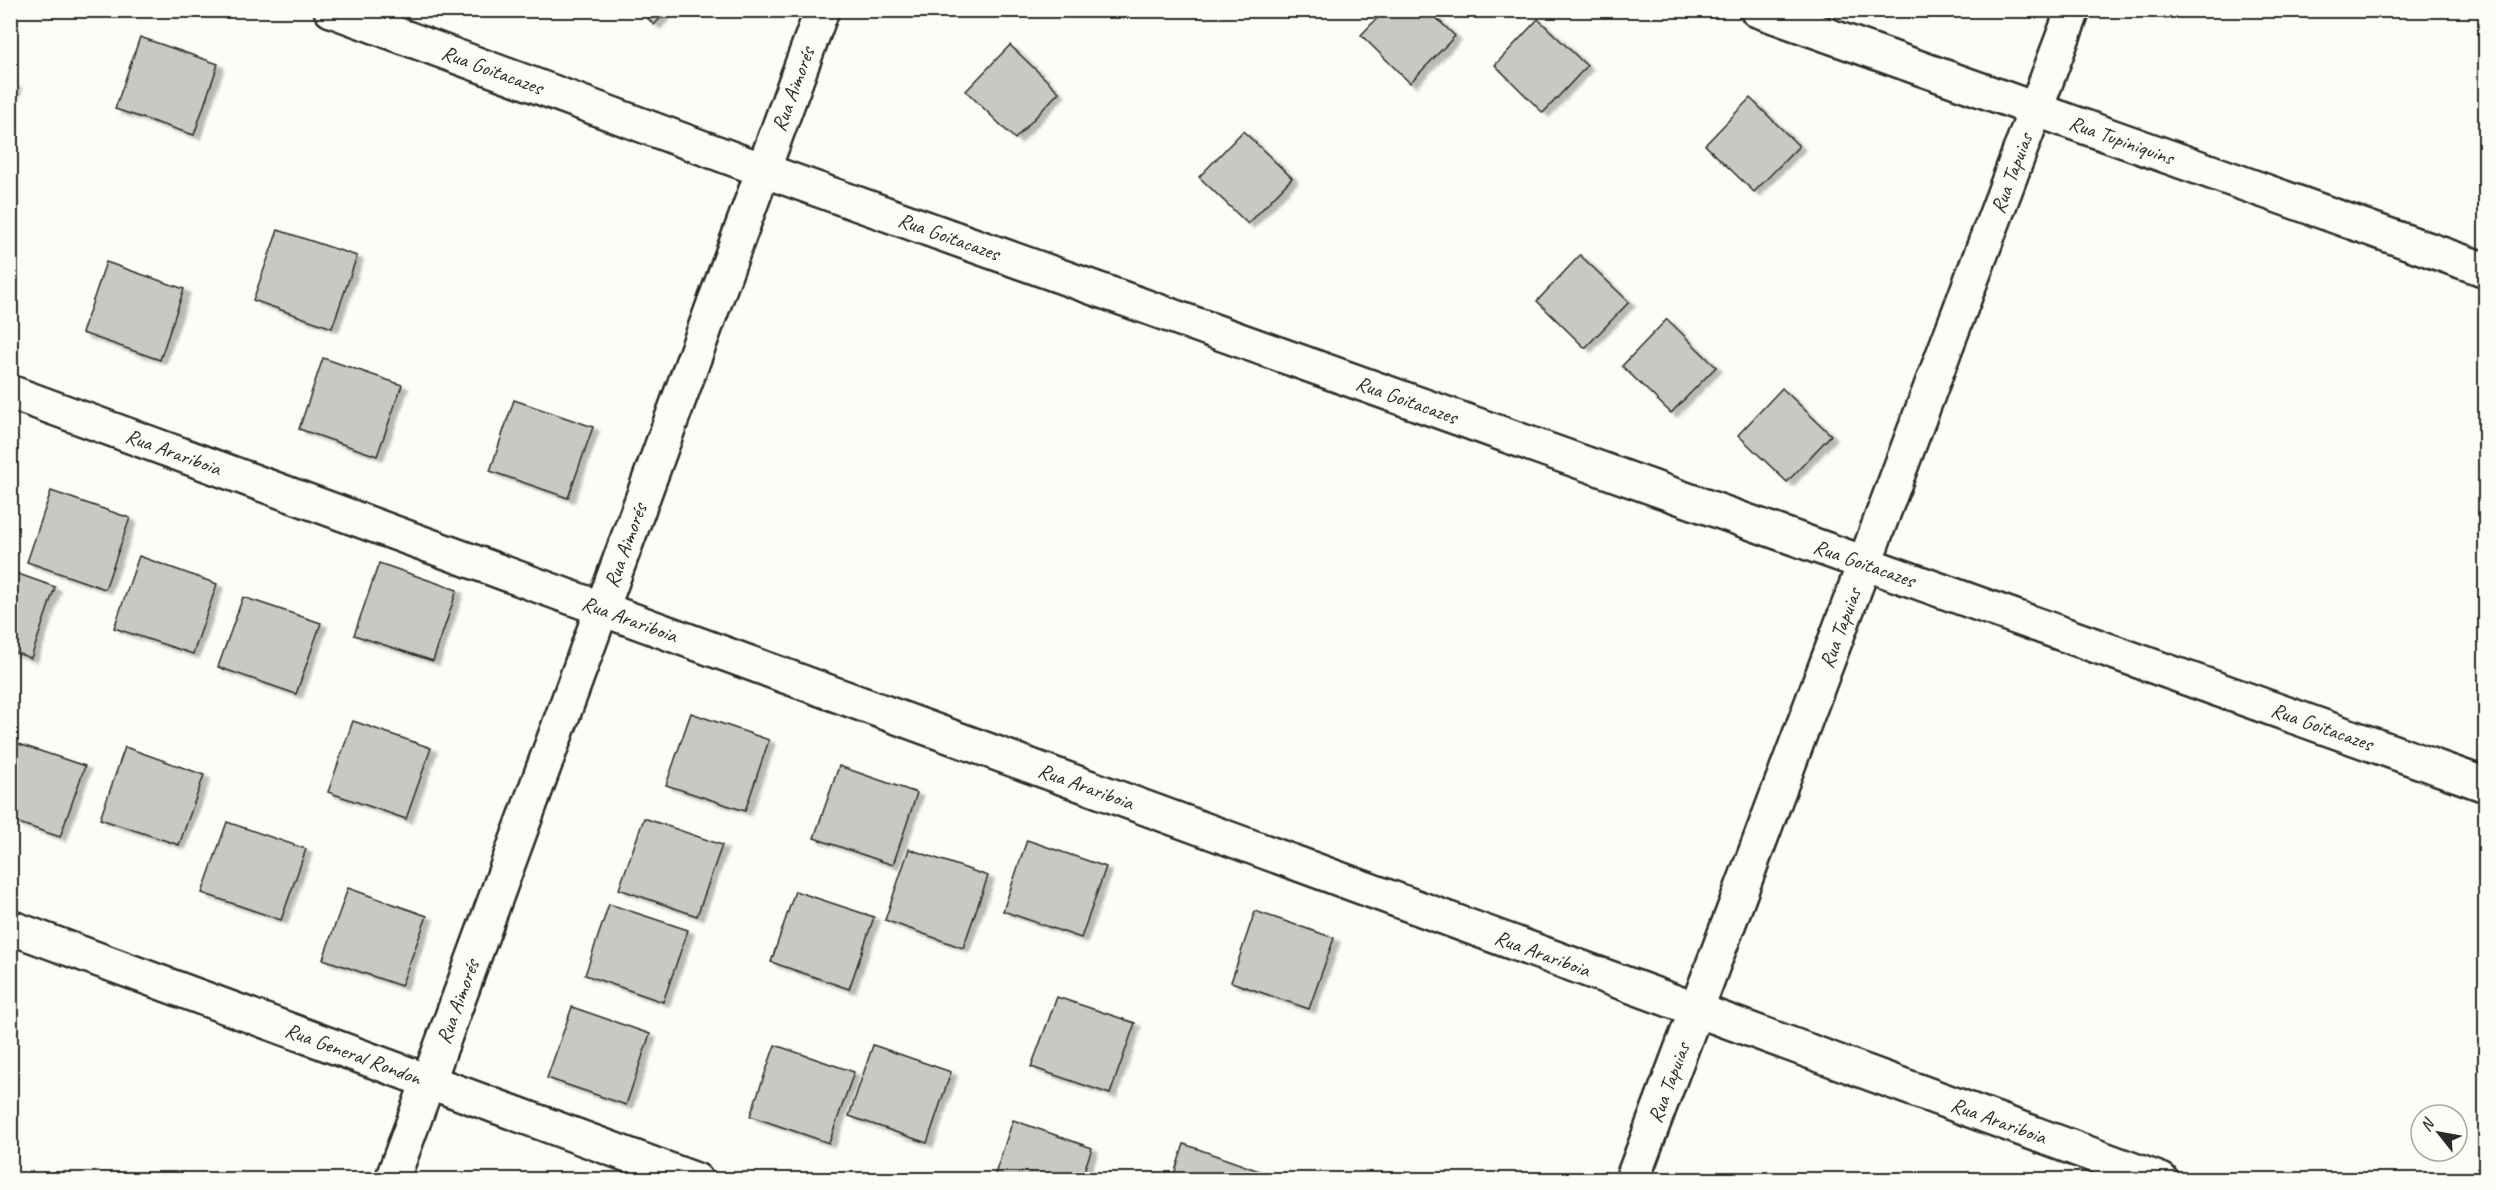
<svg xmlns="http://www.w3.org/2000/svg" width="2496" height="1190" font-family="Caveat,sans-serif">
<defs>
<filter id="shadow"><feDropShadow dx="6" dy="4" stdDeviation="1.5" flood-color="#0004"/></filter>
</defs>
<rect width="100%" height="100%" fill="#fdfcf7"/>
<filter id="ink" filterUnits="userSpaceOnUse"><feTurbulence type="fractalNoise" baseFrequency=".0167" numOctaves="2"/><feDisplacementMap in="SourceGraphic" scale="12" xChannelSelector="R" yChannelSelector="G"/><feConvolveMatrix kernelMatrix="1 2 1 2 8 2 1 2 1" color-interpolation-filters="sRGB"/></filter>
<g filter="url(#ink)">
<g fill="#c9c8c4" stroke="#2b2b2b" stroke-width="1.5" filter="url(#shadow)">
<path d="M 640,10 L 668,10 L 654,25 Z"/>
<path d="M 1385,10 L 1428,10 L 1455,36 L 1410,83 L 1361,35 Z"/>
<path d="M 1538,19 L 1587,66 L 1543,113 L 1495,65 Z"/>
<path d="M 140,37 L 218,64 L 194,135 L 115,109 Z"/>
<path d="M 1010,45 L 1059,92 L 1015,139 L 966,91 Z"/>
<path d="M 10,83 L 16,85 L 10,100 Z"/>
<path d="M 1750,98 L 1799,146 L 1754,192 L 1705,145 Z"/>
<path d="M 1243,131 L 1292,178 L 1248,224 L 1199,177 Z"/>
<path d="M 278,230 L 357,256 L 332,328 L 253,300 Z"/>
<path d="M 1580,255 L 1629,302 L 1585,348 L 1537,301 Z"/>
<path d="M 106,262 L 184,289 L 160,360 L 82,333 Z"/>
<path d="M 1667,319 L 1716,367 L 1671,413 L 1622,366 Z"/>
<path d="M 323,358 L 402,385 L 377,456 L 299,429 Z"/>
<path d="M 1782,388 L 1831,435 L 1787,482 L 1738,435 Z"/>
<path d="M 514,400 L 593,427 L 568,498 L 490,471 Z"/>
<path d="M 51,491 L 130,518 L 105,589 L 27,562 Z"/>
<path d="M 139,556 L 217,584 L 193,654 L 114,628 Z"/>
<path d="M 379,563 L 457,590 L 433,661 L 354,635 Z"/>
<path d="M 10,571 L 55,587 L 31,658 L 10,651 Z"/>
<path d="M 243,597 L 321,623 L 296,694 L 218,667 Z"/>
<path d="M 691,713 L 769,740 L 745,811 L 666,785 Z"/>
<path d="M 353,721 L 431,748 L 406,819 L 328,792 Z"/>
<path d="M 10,741 L 85,766 L 60,837 L 10,820 Z"/>
<path d="M 125,747 L 204,775 L 179,845 L 100,819 Z"/>
<path d="M 839,766 L 917,793 L 893,865 L 814,838 Z"/>
<path d="M 644,818 L 722,845 L 697,916 L 619,889 Z"/>
<path d="M 227,822 L 306,849 L 281,920 L 202,893 Z"/>
<path d="M 1027,840 L 1106,867 L 1081,938 L 1003,911 Z"/>
<path d="M 909,849 L 988,876 L 963,948 L 885,920 Z"/>
<path d="M 348,888 L 427,916 L 401,986 L 323,959 Z"/>
<path d="M 795,891 L 874,917 L 849,989 L 771,962 Z"/>
<path d="M 609,904 L 688,930 L 663,1002 L 585,975 Z"/>
<path d="M 1255,911 L 1334,938 L 1309,1009 L 1231,982 Z"/>
<path d="M 1057,997 L 1135,1023 L 1110,1094 L 1031,1067 Z"/>
<path d="M 572,1007 L 650,1034 L 626,1105 L 547,1078 Z"/>
<path d="M 775,1045 L 854,1072 L 829,1143 L 750,1116 Z"/>
<path d="M 873,1045 L 951,1072 L 927,1143 L 849,1116 Z"/>
<path d="M 1013,1120 L 1092,1148 L 1081,1180 L 993,1180 Z"/>
<path d="M 1184,1144 L 1262,1172 L 1260,1180 L 1172,1180 Z"/>
</g>
<g fill="none" stroke-linecap="round" stroke-linejoin="round">
<g stroke="#2b2b2b" stroke-width="38">
<g id="street">
<path id="s1" d="M 331,10 L 763,170 L 2486,785"/>
<path id="s2" d="M 1757,10 L 2486,270"/>
<path id="s3" d="M 10,392 L 2161,1180"/>
<path id="s4" d="M 10,927 L 696,1180"/>
<path id="s5" d="M 392,1180 L 822,10"/>
<path id="s6" d="M 1632,1180 L 2073,10"/>
</g>
</g>
<use href="#street" stroke="#fdfcf7" stroke-width="33"/>
</g>
</g>
<g text-anchor="middle" dominant-baseline="central" stroke-width="6" stroke-linejoin="round" paint-order="stroke">
<g font-size="21" fill="#2b2b2b" stroke="#fdfcf7">
<text stroke="none"><textPath href="#s1" startOffset="172">Rua Goitacazes</textPath></text>
<text stroke="none"><textPath href="#s5" startOffset="1162">Rua Aimorés</textPath></text>
<text stroke="none"><textPath href="#s2" startOffset="387">Rua Tupiniquins</textPath></text>
<text stroke="none"><textPath href="#s6" startOffset="1076">Rua Tapuias</textPath></text>
<text stroke="none"><textPath href="#s1" startOffset="658">Rua Goitacazes</textPath></text>
<text stroke="none"><textPath href="#s1" startOffset="1144">Rua Goitacazes</textPath></text>
<text stroke="none"><textPath href="#s3" startOffset="174">Rua Arariboia</textPath></text>
<text stroke="none"><textPath href="#s5" startOffset="676">Rua Aimorés</textPath></text>
<text stroke="none"><textPath href="#s1" startOffset="1630">Rua Goitacazes</textPath></text>
<text stroke="none"><textPath href="#s3" startOffset="660">Rua Arariboia</textPath></text>
<text stroke="none"><textPath href="#s6" startOffset="590">Rua Tapuias</textPath></text>
<text stroke="none"><textPath href="#s1" startOffset="2116">Rua Goitacazes</textPath></text>
<text stroke="none"><textPath href="#s3" startOffset="1146">Rua Arariboia</textPath></text>
<text stroke="none"><textPath href="#s3" startOffset="1632">Rua Arariboia</textPath></text>
<text stroke="none"><textPath href="#s5" startOffset="190">Rua Aimorés</textPath></text>
<text stroke="none"><textPath href="#s4" startOffset="366">Rua General Rondon</textPath></text>
<text stroke="none"><textPath href="#s6" startOffset="104">Rua Tapuias</textPath></text>
<text stroke="none"><textPath href="#s3" startOffset="2118">Rua Arariboia</textPath></text>
</g>
</g>
<rect width="2496" height="1190" fill="none" stroke="#fdfcf7" stroke-width="36"/>
<rect x="18" y="18" width="2460" height="1154" fill="none" stroke="#2b2b2b" stroke-width="2" filter="url(#ink)"/>
<g transform="translate(2439 1133) rotate(301)"><circle r="28" fill="#fdfcf7" stroke="#a9a8a5" stroke-width="1.5"/>
<path d="M0-4.5L10 22L0 15L-10 22Z" fill="#2b2b2b"/>
<text y="-9" font-size="16" font-weight="bold" text-anchor="middle" fill="#2b2b2b">N</text>
</g>
</svg>
